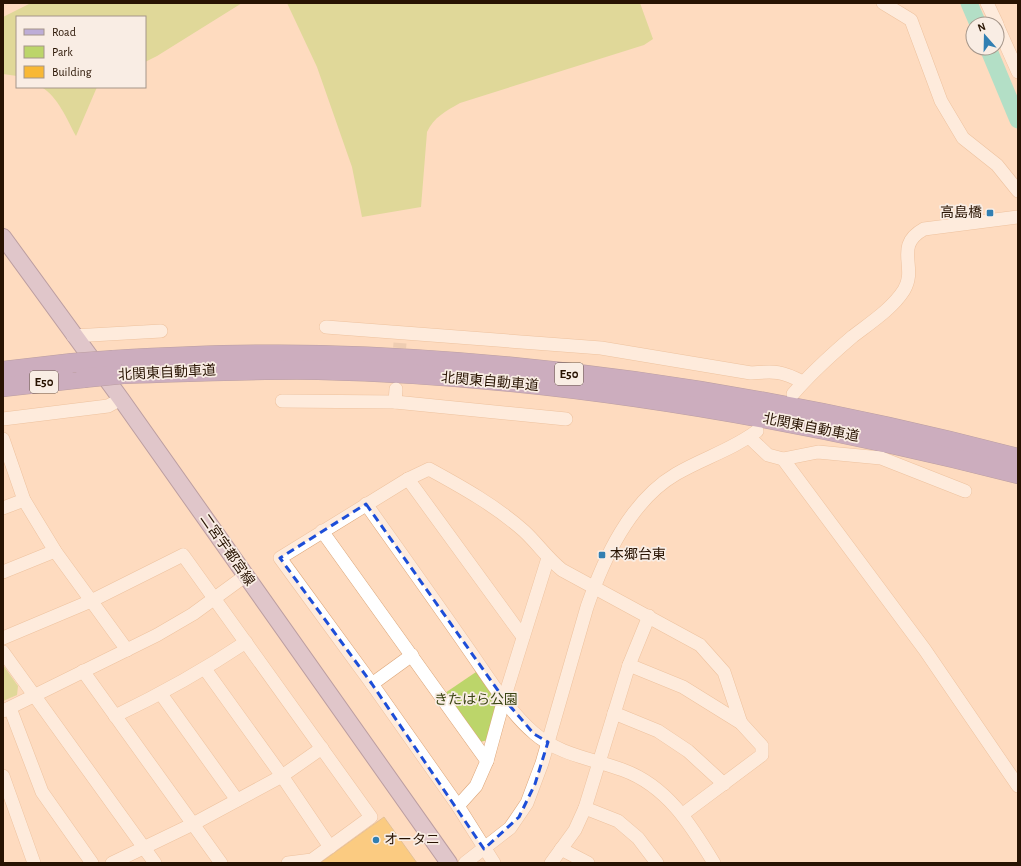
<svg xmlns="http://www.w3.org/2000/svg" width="1021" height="866" font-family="'Alegreya Sans','Noto Sans JP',sans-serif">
<rect width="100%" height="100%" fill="#fedbbf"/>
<g fill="#bcd56a">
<path d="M 31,3 L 242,3 L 157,56 L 145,62 L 145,17 L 17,17 L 17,76 L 3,74 L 3,17 Z"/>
<path d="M 287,3 L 640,3 L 653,39 L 644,45 L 460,103 C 446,111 434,117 427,132 L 421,207 L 362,217 L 352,167 L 317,67 Z"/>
<path d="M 41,87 L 97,87 L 76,136 C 67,120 58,96 41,87 Z"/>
<path d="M 3,665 L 18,686 L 17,695 L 3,701 Z"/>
<path d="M 479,670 L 499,703 L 488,740 L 480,742 L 445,693 Z"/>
</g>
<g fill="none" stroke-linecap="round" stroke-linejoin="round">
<g stroke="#5ae4ce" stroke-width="17">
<path d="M 969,3 L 978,24"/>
<path d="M 988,48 L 1018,120"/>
</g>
</g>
<path fill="#f8b835" stroke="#c4a164" d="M 384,817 L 417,863 L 320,863 Z"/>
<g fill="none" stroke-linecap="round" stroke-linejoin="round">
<path stroke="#debda3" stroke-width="13" stroke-dasharray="13 6" stroke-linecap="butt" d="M 398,367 L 400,343"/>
<g stroke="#dca577" stroke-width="14">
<g id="minor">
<path d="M 883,3 L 911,20 L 941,101 L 963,138 L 997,165 L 1018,191"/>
<path d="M 987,3 L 997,24"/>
<path d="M 997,25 L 1018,72"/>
<path d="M 326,327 L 601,348 L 751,373 C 776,371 781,371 803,382"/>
<path d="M 73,336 L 161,331"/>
<path d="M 793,394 C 811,373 831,355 852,337 C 870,323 892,309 904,290 C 918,267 893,246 924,229 L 1018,217"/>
<path d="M 282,401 L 395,402 L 566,419"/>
<path d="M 395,402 L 396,389"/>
<path d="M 3,419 L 108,406 L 121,399"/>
<path d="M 749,437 L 768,455 L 783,459 L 818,452 L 881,458 L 965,491"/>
<path d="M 3,439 L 24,500 L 55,551 L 127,650"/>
<path d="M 783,459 L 925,650 L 1018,786"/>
<path d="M 408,479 L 523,637"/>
<path d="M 366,504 C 400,552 435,601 469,650 C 488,677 509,712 534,733 C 559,755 594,759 623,770 C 667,786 691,825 714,863"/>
<path d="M 3,508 L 24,500"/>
<path d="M 322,531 L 487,761"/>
<path d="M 3,572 L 55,551"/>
<path d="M 3,638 L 91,601 L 183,555 L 371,817 L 312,860 L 288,863"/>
<path d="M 3,652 L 155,863"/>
<path d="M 629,665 L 683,687 L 741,723 L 762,746 L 762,755 L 683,814"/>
<path d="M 205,669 L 282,776 L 330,847"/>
<path d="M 83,671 L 221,863"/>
<path d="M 372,684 L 412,655"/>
<path d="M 161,694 L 237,800"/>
<path d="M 10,708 L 42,792 L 92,863"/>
<path d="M 3,711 L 157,635 L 193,614 L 245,576"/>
<path d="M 614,713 L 658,731 L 688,751 L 724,784"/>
<path d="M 115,716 C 161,694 204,670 246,642"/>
<path d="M 3,776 L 34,863"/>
<path d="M 458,806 L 476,786 L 487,761 L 504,699 L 548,558"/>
<path d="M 585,808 L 618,821 L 638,838 L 657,863"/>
<path d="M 561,849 L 588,863"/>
<path d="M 112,863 L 193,824 L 282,776 L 322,748"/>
<path d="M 465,863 L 510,828 L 527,803 L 542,763 L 587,607 C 604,558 630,501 676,474 C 703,458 732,450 757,431"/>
<path d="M 494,863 L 458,806 L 372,684 L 280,558 L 408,479 L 429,469 C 462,487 496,506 524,531 C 538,544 546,557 562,570 L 700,645 L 724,672 L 741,723"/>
<path d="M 551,863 L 575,830 L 585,808 L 629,665 L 649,616"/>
</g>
</g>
<g stroke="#6c547b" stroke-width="18">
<path id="major" d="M 3,237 L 121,399 L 449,863"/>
</g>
<g stroke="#6c547b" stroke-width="20">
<g id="highway">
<path d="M 113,360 C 182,356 251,353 320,355 C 555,361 791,399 1018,458"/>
<path d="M 3,371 L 72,363"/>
<path d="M 123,374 C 188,372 253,369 318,370 C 551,375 792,417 1018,474"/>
<path d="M 3,387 L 84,378"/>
</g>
</g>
<use href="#minor" stroke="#fff" stroke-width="13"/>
<use href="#major" stroke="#bdadd7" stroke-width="16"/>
<use href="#highway" stroke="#9177bc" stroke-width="19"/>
<g stroke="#6c547b" stroke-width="20" stroke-linecap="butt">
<g id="highway-bridge">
<path d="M 72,363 L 113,360"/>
<path d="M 84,378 L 123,374"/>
</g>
</g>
<use href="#highway-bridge" stroke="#9177bc" stroke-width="19"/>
</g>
<path d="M0 0H1021V866H0ZM 366,504 L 504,699 L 534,734 L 548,742 L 535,784 L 519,817 L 484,849 L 372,684 L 280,558 Z" fill="#fedbbf" fill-opacity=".55" fill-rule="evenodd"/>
<path fill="none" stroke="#1d4ed8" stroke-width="3" stroke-dasharray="8 5" stroke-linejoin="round" d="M 366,504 L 504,699 L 534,734 L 548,742 L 535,784 L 519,817 L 484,849 L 372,684 L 280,558 Z"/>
<g fill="#317fb2" stroke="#f9ede4" stroke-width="1.5">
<rect x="986" y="209" width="8" height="8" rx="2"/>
<rect x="598" y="551" width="8" height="8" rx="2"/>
<circle cx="376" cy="840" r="4"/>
</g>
<g text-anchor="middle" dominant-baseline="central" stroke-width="3.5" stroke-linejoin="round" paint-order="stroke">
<g fill="#f9ede4" stroke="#675446" stroke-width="1">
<rect x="555" y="363" width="28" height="22" rx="3"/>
<rect x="30" y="371" width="28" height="22" rx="3"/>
</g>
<g font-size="13" font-weight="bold" fill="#281302">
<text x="569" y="374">E50</text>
<text x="44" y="382">E50</text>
</g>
<g font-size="14" fill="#281302" stroke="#f9ede4" text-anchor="start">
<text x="982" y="213" text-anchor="end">高島橋</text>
<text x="610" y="555">本郷台東</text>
<text x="384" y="840">オータニ</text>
</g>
<g font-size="14" fill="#281302" stroke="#f9ede4">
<text transform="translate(167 373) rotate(-3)">北関東自動車道</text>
<text transform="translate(490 382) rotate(5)">北関東自動車道</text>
<text transform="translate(811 428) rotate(11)">北関東自動車道</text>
<text transform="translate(227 550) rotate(55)">二宮宇都宮線</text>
</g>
<g font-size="14" fill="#3a4512" stroke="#f9ede4">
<text x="476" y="700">きたはら公園</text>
</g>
</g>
<rect width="1021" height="866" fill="none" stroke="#281302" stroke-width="8"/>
<rect x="16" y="16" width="130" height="72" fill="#f9ede4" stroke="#a5968a"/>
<rect x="24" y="29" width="20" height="6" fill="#bdadd7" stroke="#a5968a"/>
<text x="52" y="36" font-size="12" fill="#281302">Road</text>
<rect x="24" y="46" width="20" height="12" fill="#bcd56a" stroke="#a5968a"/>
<text x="52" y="56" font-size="12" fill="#281302">Park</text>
<rect x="24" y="66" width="20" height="12" fill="#f8b835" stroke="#a5968a"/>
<text x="52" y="76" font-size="12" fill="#281302">Building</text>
<g transform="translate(985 36) rotate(340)"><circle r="19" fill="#f9ede4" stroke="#a5968a"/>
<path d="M0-3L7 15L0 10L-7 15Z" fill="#317fb2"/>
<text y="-6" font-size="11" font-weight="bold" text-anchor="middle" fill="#281302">N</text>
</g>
</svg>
